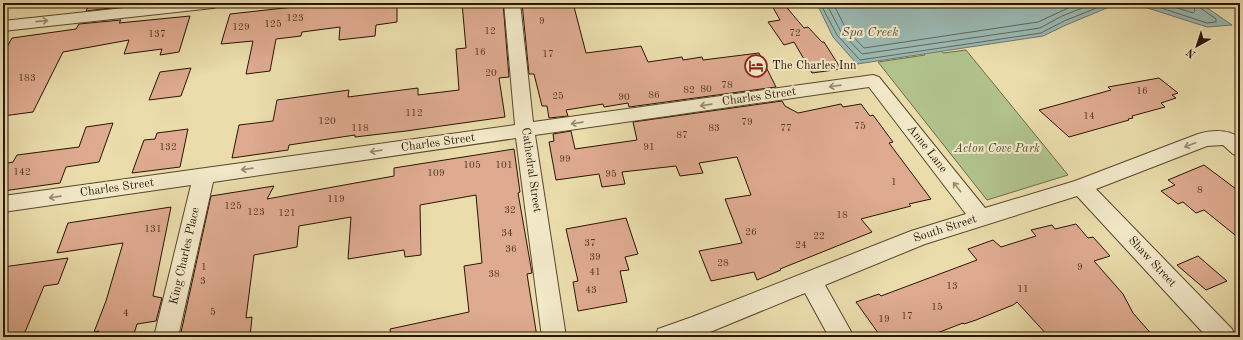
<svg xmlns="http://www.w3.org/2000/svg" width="1243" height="340" font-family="'Old Standard TT',serif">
<rect width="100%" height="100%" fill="#eadcab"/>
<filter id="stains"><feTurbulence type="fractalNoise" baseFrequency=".005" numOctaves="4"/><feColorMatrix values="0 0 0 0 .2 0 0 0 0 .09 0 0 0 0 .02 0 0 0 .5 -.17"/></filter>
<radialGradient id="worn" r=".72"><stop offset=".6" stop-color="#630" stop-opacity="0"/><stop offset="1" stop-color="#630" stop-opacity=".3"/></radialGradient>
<path fill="#b1c28d" stroke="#6d6c47" d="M 937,46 L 943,53 L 966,50 L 1068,175 L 987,200 L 878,62 L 925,55 L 921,49 Z"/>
<g fill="#9bb9b3" stroke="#6d776c">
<path d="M 827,3 L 1119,3 L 1066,25 L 1043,36 L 857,64 L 833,37 L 817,4 Z"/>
<path d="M 1132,3 L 1200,3 L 1232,25 L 1207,27 Z"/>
</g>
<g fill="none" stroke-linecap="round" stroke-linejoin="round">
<g stroke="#62675a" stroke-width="1">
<path d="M 820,3 L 837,35 L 860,60 L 1041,33 L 1064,21 L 1109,3"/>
<path d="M 826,3 L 841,32 L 862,54 L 1040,28 L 1062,16 L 1095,3"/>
<path d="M 833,3 L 846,29 L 864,48 L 1038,22 L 1079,3"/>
<path d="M 1146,3 L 1207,23 L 1216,22 L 1216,19 L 1199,7 L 1198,3"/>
<path d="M 1162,3 L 1193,13 L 1195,11 L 1193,3"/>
</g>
</g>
<g fill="#deaa90" stroke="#291501">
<path d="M 90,3 L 129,3 L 127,6 L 86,11 Z"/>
<path d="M 330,3 L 397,3 L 397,22 L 376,25 L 375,36 L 339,40 L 340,27 L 302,32 L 301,36 L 276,39 L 270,71 L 246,74 L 253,41 L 221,44 L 230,14 Z"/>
<path d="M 462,3 L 503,3 L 509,77 L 499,78 L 505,117 L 406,131 L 355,137 L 355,135 L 289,145 L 288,150 L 232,158 L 239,125 L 273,121 L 277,100 L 349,90 L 348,97 L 418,88 L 418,95 L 459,90 L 456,49 L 466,48 Z"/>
<path d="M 522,3 L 573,3 L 586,53 L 641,46 L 648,62 L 682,57 L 683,60 L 702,57 L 703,60 L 759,53 L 776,87 L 629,107 L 628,103 L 604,107 L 603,104 L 566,110 L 568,116 L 549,118 L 547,106 L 542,106 L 534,74 L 529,74 Z"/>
<path d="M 772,3 L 783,3 L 804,28 L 808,27 L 822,42 L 824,42 L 841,69 L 812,73 L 794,42 L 784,45 L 768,22 L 780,20 L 771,4 Z"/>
<path d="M 190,16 L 179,52 L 160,55 L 162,49 L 124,54 L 129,40 L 63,52 L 33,112 L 3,116 L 3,54 L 12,38 L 76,29 L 79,24 L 121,20 L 119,23 Z"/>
<path d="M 191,68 L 181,96 L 149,100 L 160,72 Z"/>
<path d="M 1159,78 L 1178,93 L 1172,95 L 1176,98 L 1161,103 L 1165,107 L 1132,116 L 1133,118 L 1128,119 L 1129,120 L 1069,137 L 1039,110 L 1111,90 L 1108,87 Z"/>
<path d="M 782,101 L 785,106 L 798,113 L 841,104 L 843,107 L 861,104 L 870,116 L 873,115 L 893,142 L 889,143 L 931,199 L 909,204 L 911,206 L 861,219 L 872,232 L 780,269 L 781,270 L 757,280 L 754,272 L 711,281 L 699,251 L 742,243 L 725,199 L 751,195 L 737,157 L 699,163 L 703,173 L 680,176 L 676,166 L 622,172 L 625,184 L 602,187 L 599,174 L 556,180 L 549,142 L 554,141 L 553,134 L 571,131 L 575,149 L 637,140 L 633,122 Z"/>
<path d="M 113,123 L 99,162 L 66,167 L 60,183 L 3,191 L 3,164 L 13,162 L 17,155 L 79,147 L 86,127 Z"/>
<path d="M 188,129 L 180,167 L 132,173 L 144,140 L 155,139 L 157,133 Z"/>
<path d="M 514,149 L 520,192 L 518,193 L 532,273 L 527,274 L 537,337 L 391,337 L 390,329 L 469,312 L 464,266 L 482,263 L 476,195 L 420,205 L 421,255 L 405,257 L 404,250 L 348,259 L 351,217 L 299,226 L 297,247 L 254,255 L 246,318 L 252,317 L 250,337 L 180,337 L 211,196 L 274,186 L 267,199 L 394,176 L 394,168 Z"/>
<path d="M 1204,165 L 1240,192 L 1240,239 L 1204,210 L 1196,213 L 1183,202 L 1178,204 L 1161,191 L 1175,185 L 1168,180 Z"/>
<path d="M 171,207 L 153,296 L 162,298 L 156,321 L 137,324 L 133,337 L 96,337 L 99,331 L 94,332 L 106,301 L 123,243 L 57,253 L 68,223 Z"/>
<path d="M 626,218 L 638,254 L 625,257 L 629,270 L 620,271 L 627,302 L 578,311 L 573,282 L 578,281 L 566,229 Z"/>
<path d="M 1076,224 L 1088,238 L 1093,237 L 1110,256 L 1094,261 L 1123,294 L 1133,313 L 1154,337 L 1049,337 L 1017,302 L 1013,305 L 976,320 L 964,324 L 963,323 L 927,337 L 881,337 L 856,302 L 879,294 L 881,296 L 977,260 L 968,249 L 993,240 L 1001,247 L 1036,236 L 1031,230 L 1052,225 L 1055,229 Z"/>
<path d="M 1198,256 L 1213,269 L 1227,281 L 1206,290 L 1177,265 Z"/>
<path d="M 68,258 L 58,284 L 44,286 L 23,337 L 3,337 L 3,267 Z"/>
</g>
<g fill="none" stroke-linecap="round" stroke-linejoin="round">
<g stroke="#59472c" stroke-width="2">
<g id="street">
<path d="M 170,3 L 221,3 L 219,6 L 213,8 L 3,31 L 3,21 Z"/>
<path d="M 504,3 L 520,3 L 533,122 L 873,75 L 879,77 L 985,208 L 1075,181 L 1198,134 C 1212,130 1228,129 1240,138 L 1240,156 L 1233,154 L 1223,145 L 1207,146 L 1096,189 L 1232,329 L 1235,337 L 1207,337 L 1077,196 L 925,244 L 825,285 L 854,337 L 829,337 L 805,293 L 698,337 L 655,337 L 658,329 L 692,317 L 911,231 L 966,214 L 869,87 L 535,135 L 566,337 L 542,337 L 516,138 L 213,182 L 178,337 L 154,337 L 191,185 L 3,212 L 3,196 L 515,125 Z"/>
</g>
</g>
<use href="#street" fill="#f1e8c8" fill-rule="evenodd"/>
</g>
<defs><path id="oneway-shaft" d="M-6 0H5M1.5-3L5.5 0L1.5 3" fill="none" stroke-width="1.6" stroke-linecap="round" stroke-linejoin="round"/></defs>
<g stroke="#97896e">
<use href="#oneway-shaft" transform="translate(42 21) rotate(-6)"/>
<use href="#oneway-shaft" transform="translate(835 86) rotate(172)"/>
<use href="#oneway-shaft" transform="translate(706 105) rotate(172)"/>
<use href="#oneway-shaft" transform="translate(577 123) rotate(172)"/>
<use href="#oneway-shaft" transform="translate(1190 145) rotate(159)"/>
<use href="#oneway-shaft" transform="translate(376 151) rotate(172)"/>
<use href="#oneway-shaft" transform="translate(247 169) rotate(172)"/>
<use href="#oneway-shaft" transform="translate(957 187) rotate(-128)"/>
<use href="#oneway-shaft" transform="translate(55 197) rotate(172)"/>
</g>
<defs>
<g id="hotel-ring" transform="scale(1.15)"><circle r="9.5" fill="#f1e8c8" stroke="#8f2418" stroke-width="1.5"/><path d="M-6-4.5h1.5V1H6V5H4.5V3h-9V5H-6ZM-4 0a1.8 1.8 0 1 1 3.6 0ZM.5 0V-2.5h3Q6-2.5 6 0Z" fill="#8f2418"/></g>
</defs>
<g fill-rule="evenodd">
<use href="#hotel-ring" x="756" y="66"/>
</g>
<g text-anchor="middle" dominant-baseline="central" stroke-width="4" stroke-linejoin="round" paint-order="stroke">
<g font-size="10" fill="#563a25">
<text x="295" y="18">123</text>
<text x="542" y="21">9</text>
<text x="273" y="24">125</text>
<text x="241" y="27">129</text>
<text x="490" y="31">12</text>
<text x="795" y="33">72</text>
<text x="157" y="34">137</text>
<text x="480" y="52">16</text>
<text x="548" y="54">17</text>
<text x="491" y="73">20</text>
<text x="27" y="78">183</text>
<text x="727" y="85">78</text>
<text x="706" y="89">80</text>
<text x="689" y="90">82</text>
<text x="1142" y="91">16</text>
<text x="654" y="95">86</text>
<text x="558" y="96">25</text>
<text x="624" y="97">90</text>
<text x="414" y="113">112</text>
<text x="1089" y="116">14</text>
<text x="327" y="121">120</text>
<text x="747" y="122">79</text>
<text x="860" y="126">75</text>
<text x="360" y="128">118</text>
<text x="714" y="128">83</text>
<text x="786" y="128">77</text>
<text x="682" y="135">87</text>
<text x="168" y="147">132</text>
<text x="649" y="147">91</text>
<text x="565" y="159">99</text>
<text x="472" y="165">105</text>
<text x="504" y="165">101</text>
<text x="22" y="172">142</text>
<text x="436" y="173">109</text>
<text x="611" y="174">95</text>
<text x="894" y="182">1</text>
<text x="1200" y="190">8</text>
<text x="336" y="199">119</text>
<text x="233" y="206">125</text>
<text x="510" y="210">32</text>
<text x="256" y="212">123</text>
<text x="287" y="213">121</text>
<text x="842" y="215">18</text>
<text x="153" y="229">131</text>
<text x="751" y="232">26</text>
<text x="507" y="233">34</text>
<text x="819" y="236">22</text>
<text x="590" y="243">37</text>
<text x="801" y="245">24</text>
<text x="511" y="249">36</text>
<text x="595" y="257">39</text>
<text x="723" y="263">28</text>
<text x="204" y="267">1</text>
<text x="1080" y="267">9</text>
<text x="595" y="272">41</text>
<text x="494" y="274">38</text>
<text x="203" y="281">3</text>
<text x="952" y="286">13</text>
<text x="1023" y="289">11</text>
<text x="591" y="290">43</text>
<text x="937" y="307">15</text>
<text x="213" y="312">5</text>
<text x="126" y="313">4</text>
<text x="907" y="316">17</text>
<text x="884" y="319">19</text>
</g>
<g font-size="12" fill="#291501" stroke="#f1e8c8" text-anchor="start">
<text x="772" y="66">The Charles Inn</text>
</g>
<g font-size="12" fill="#291501" stroke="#f1e8c8">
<text transform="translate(759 97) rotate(-8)">Charles Street</text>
<text transform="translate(438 143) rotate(-8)">Charles Street</text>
<text transform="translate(927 149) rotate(52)">Anne Lane</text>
<text transform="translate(531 170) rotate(82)">Cathedral Street</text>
<text transform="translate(117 188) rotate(-8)">Charles Street</text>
<text transform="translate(945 229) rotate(-18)">South Street</text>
<text transform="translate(185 256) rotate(-77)">King Charles Place</text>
<text transform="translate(1152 262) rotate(47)">Shaw Street</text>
</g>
<g font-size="12" font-style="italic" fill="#52492b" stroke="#f1e8c8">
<text x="997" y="149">Acton Cove Park</text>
</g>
<g font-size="13" font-style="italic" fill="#514e3f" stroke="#f1e8c8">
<text x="870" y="32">Spa Creek</text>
</g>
</g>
<rect width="1243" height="340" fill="none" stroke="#eadcab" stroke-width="16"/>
<rect x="4" y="4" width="1235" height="332" fill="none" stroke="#291501" stroke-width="2"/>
<rect x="8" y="8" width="1227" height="324" fill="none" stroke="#291501"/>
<g transform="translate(1197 46) rotate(219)" stroke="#f1e8c8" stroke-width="3" paint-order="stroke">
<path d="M0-3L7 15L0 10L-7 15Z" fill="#291501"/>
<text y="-6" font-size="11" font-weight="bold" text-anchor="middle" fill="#291501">N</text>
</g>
<rect width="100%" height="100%" filter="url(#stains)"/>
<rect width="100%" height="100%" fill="url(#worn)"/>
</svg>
